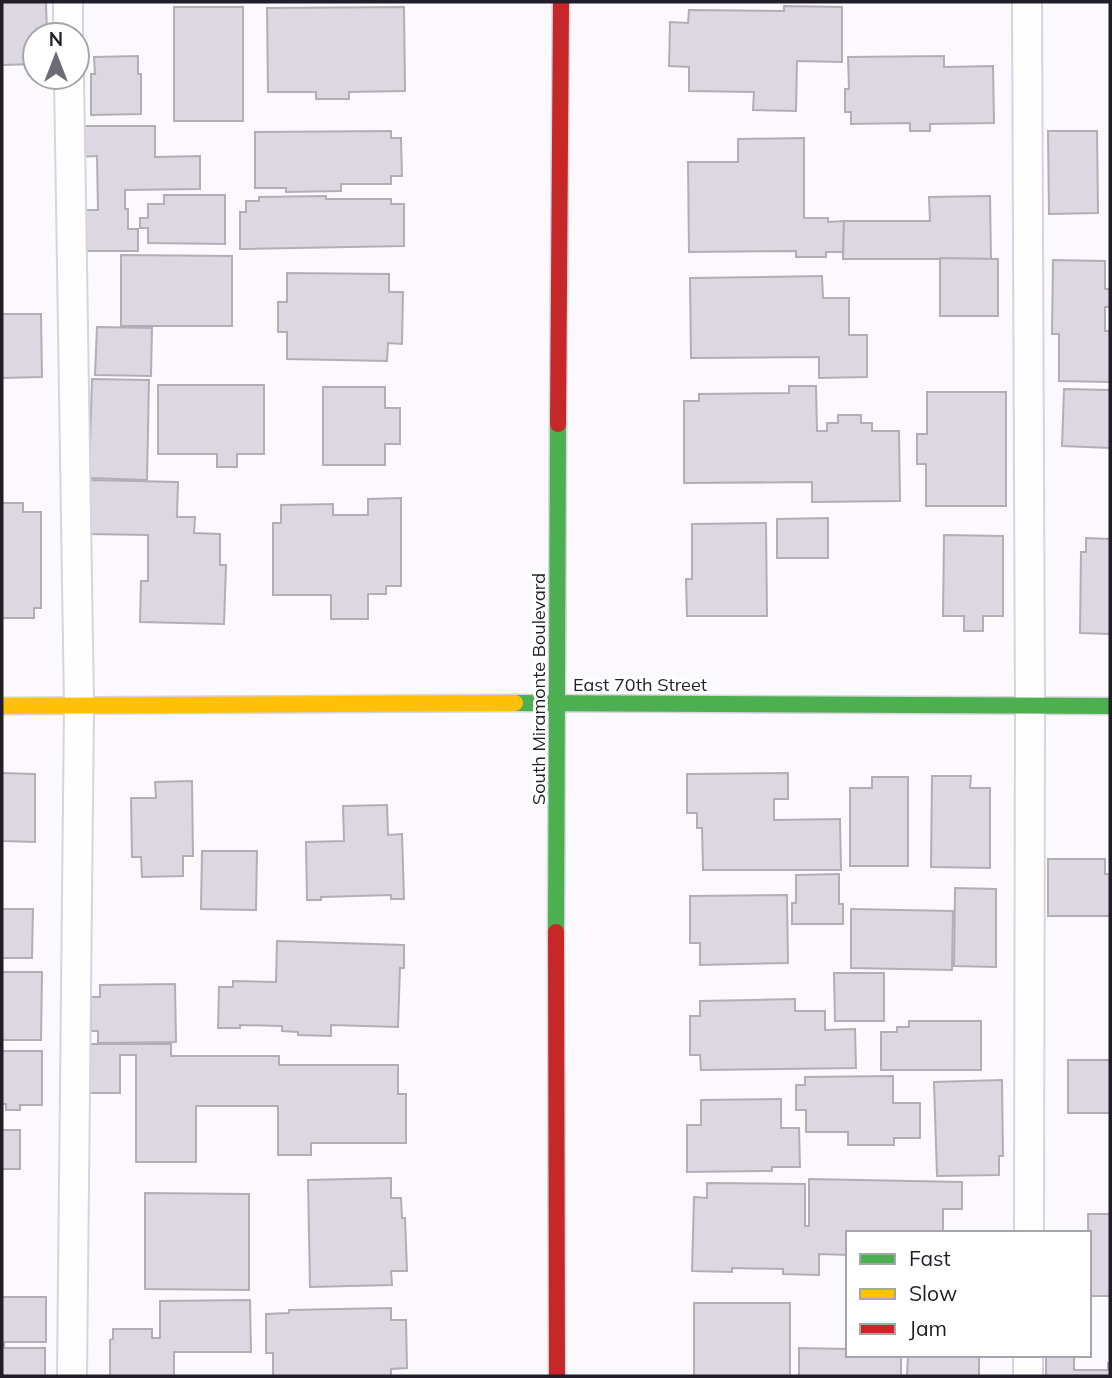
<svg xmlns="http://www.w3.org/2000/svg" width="1112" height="1378" font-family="Mulish,sans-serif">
<rect width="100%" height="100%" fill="#fbf9fe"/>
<g fill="#ddd7e2" stroke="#b1aeb5" stroke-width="2">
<path d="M 2,2 L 46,2 L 47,35 L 35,35 L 35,64 L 2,65 Z"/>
<path d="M 784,6 L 842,7 L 842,62 L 797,61 L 796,111 L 753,110 L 754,92 L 689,91 L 689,67 L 669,66 L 670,22 L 688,23 L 689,10 L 784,11 Z"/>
<rect x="174" y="7" width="69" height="114"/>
<path d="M 404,7 L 405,91 L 349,92 L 349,99 L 316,99 L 316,92 L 268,92 L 267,8 Z"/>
<path d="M 138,56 L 138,74 L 141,74 L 141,114 L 91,115 L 91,74 L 95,74 L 94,57 Z"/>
<path d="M 944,56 L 944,67 L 993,66 L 994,123 L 930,124 L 930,131 L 910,131 L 910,123 L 851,124 L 851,112 L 845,112 L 845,89 L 849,89 L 848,57 Z"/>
<path d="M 79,126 L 155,126 L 155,157 L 200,156 L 200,189 L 125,190 L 125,209 L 128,209 L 128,229 L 138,229 L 138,251 L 79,251 L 79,210 L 98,210 L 97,156 L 79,157 Z"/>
<path d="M 391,131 L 391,138 L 401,138 L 402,176 L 391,176 L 391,184 L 341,184 L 341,191 L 286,192 L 286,188 L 255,188 L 255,132 Z"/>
<path d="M 1048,131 L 1097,131 L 1098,213 L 1049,214 Z"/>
<path d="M 804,138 L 804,218 L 828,218 L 828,222 L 844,221 L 843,252 L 826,252 L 826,257 L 796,257 L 796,251 L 689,252 L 688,162 L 738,162 L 738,139 Z"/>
<path d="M 164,195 L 225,195 L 225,244 L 148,243 L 148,228 L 140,228 L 140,218 L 148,218 L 148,204 L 164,204 Z"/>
<path d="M 326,196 L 326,199 L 391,199 L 391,204 L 404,204 L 404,246 L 240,249 L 240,212 L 246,212 L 246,201 L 259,201 L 259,197 Z"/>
<path d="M 990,196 L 991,259 L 843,259 L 844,221 L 930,221 L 929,197 Z"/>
<path d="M 121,255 L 232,256 L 232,326 L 121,326 Z"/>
<path d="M 940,258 L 998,259 L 998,316 L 940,316 Z"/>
<path d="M 1053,260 L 1105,261 L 1105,289 L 1110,289 L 1110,307 L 1105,307 L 1105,331 L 1110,331 L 1110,382 L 1059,381 L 1059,334 L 1052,334 Z"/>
<path d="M 287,273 L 389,274 L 389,292 L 403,292 L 402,344 L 388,343 L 387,361 L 287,359 L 287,332 L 278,332 L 278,302 L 287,302 Z"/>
<path d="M 822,276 L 823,298 L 849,298 L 849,335 L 867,335 L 867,377 L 819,378 L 819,357 L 691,358 L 690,278 Z"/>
<path d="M 2,314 L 41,314 L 42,377 L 2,378 Z"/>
<path d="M 97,327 L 152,328 L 151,376 L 95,375 Z"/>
<path d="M 92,379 L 149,380 L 147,480 L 89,478 Z"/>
<path d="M 158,385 L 264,385 L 264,454 L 237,454 L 237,467 L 217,467 L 217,454 L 158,454 Z"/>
<path d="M 789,386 L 816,386 L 817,431 L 827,431 L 827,423 L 838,423 L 838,415 L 861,415 L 861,423 L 872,423 L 872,431 L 899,431 L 900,501 L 812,502 L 812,482 L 684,483 L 684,401 L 699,401 L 699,394 L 789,393 Z"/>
<path d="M 323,387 L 385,387 L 385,408 L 400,408 L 400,444 L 385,444 L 385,465 L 323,465 Z"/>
<path d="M 1064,389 L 1110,390 L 1110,448 L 1062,446 Z"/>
<path d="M 927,392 L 1006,392 L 1006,506 L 926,506 L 926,464 L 917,464 L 917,434 L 927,434 Z"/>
<path d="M 90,480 L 178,482 L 177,517 L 195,517 L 194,533 L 220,534 L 220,565 L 226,565 L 224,624 L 140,622 L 141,581 L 148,581 L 148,535 L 89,534 Z"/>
<path d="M 401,498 L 401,586 L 386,586 L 386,594 L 368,594 L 368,619 L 331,619 L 331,595 L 273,595 L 273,523 L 281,523 L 281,505 L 333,504 L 333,515 L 368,515 L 368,499 Z"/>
<path d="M 2,503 L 23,503 L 23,512 L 41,512 L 41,608 L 34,608 L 34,618 L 2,618 Z"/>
<path d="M 828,518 L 828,558 L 777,558 L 777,519 Z"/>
<path d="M 766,523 L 767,616 L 687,616 L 686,579 L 692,579 L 692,524 Z"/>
<path d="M 944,535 L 1003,536 L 1003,616 L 983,616 L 983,631 L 964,631 L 964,616 L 943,616 Z"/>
<path d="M 1086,538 L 1110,539 L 1110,634 L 1080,633 L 1081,552 L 1086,552 Z"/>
<path d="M 2,773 L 35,774 L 35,842 L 2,841 Z"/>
<path d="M 788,773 L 788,799 L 774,799 L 774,820 L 840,819 L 841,870 L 703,870 L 702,828 L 697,828 L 697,813 L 687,813 L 687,774 Z"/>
<path d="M 932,776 L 971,776 L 970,788 L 990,788 L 990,868 L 931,867 Z"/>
<path d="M 872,777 L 908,777 L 908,866 L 850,866 L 850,788 L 872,788 Z"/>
<path d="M 192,781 L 193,856 L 183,856 L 183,876 L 142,877 L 141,857 L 132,857 L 131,798 L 156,798 L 155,782 Z"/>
<path d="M 387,805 L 388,835 L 402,834 L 404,899 L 391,899 L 391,895 L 321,897 L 321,900 L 307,900 L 306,842 L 344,841 L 343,806 Z"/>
<path d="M 202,851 L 257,851 L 256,910 L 201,909 Z"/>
<path d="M 1048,859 L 1105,859 L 1105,874 L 1110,874 L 1110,916 L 1048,916 Z"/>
<path d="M 839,874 L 839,904 L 843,904 L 843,924 L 792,924 L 792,903 L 796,903 L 796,875 Z"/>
<path d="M 955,888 L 996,889 L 996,967 L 954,966 Z"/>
<path d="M 787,895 L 788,963 L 700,965 L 700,943 L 690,943 L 690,896 Z"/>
<path d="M 2,909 L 33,909 L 32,958 L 2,958 Z"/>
<path d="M 851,909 L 953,911 L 952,970 L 851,968 Z"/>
<path d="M 277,941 L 404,945 L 404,968 L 400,968 L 398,1027 L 331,1025 L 331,1036 L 298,1035 L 298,1032 L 282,1031 L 282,1026 L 240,1025 L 240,1028 L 218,1028 L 219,987 L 233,987 L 233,981 L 276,982 Z"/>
<path d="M 2,972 L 42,972 L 41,1040 L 2,1040 Z"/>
<path d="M 834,973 L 884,973 L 884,1021 L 835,1021 Z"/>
<path d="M 175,984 L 176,1042 L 98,1043 L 98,1031 L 91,1031 L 91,997 L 100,997 L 100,985 Z"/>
<path d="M 795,999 L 795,1011 L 825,1011 L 825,1030 L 855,1029 L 856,1068 L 701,1070 L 700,1055 L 690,1055 L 690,1016 L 700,1016 L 700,1001 Z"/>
<path d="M 909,1021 L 981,1021 L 981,1070 L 881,1070 L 881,1032 L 897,1032 L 897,1027 L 909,1027 Z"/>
<path d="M 83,1044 L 171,1044 L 171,1056 L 279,1056 L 279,1065 L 398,1065 L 398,1094 L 406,1094 L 406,1143 L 311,1143 L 311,1155 L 278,1155 L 278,1106 L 196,1106 L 196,1162 L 136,1162 L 136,1055 L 120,1055 L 120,1093 L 83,1093 Z"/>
<path d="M 2,1051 L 42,1051 L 42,1105 L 20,1105 L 20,1110 L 6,1110 L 6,1104 L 2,1104 Z"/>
<rect x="1068" y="1060" width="42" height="53"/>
<path d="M 893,1076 L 893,1103 L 920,1103 L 920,1138 L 894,1138 L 894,1145 L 848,1145 L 848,1132 L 806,1132 L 806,1110 L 796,1110 L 796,1085 L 805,1085 L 805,1077 Z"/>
<path d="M 1002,1080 L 1003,1156 L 999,1156 L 999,1175 L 937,1176 L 934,1082 Z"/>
<path d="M 781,1099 L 781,1128 L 799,1128 L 800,1167 L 772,1167 L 772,1171 L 687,1172 L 687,1125 L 701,1125 L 701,1100 Z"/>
<rect x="2" y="1130" width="18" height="39"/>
<path d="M 391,1178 L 391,1198 L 401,1198 L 402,1218 L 405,1218 L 407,1271 L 391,1271 L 392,1285 L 310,1287 L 308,1180 Z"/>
<path d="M 809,1179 L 962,1182 L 962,1209 L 943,1209 L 943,1233 L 848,1232 L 848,1255 L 819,1254 L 819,1275 L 783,1274 L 783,1269 L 732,1268 L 732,1272 L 692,1271 L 694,1197 L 707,1198 L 707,1183 L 805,1184 L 805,1226 L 809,1226 Z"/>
<path d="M 145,1193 L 249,1194 L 249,1290 L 145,1289 Z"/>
<path d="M 1088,1214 L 1110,1214 L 1110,1296 L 1089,1296 Z"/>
<path d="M 2,1297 L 46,1297 L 46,1342 L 4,1342 L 4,1348 L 45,1348 L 45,1376 L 2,1376 Z"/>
<path d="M 250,1300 L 251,1352 L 174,1352 L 174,1376 L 110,1376 L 110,1340 L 113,1339 L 113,1329 L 152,1329 L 152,1338 L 160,1338 L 160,1301 Z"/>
<rect x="694" y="1303" width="96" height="73"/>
<path d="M 391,1308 L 391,1320 L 406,1320 L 407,1368 L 391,1369 L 391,1376 L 273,1376 L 273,1353 L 266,1353 L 266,1314 L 289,1313 L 289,1310 Z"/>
<path d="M 799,1348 L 848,1349 L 848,1355 L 901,1355 L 901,1376 L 799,1376 Z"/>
<path d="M 908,1355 L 979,1355 L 979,1376 L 907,1376 Z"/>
<path d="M 1046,1355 L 1074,1355 L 1074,1370 L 1108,1370 L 1108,1363 L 1110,1363 L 1110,1376 L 1046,1376 Z"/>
</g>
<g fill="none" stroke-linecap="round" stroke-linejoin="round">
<g stroke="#d6d4dc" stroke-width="32">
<g id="lane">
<path d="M 68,2 L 68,35"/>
<path d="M 1027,2 L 1030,706 L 1029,1233"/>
<path d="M 69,77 L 79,706 L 72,1376"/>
<path d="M 1028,1376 L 1028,1355"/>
</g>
</g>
<g stroke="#d6d4dc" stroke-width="19">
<g id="fast">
<path d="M 515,703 L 1110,706"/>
<path d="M 556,932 L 558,424"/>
</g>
</g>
<g stroke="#d6d4dc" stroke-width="19">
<path id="slow" d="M 2,706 L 515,703"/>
</g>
<g stroke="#d6d4dc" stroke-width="19">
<g id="jam">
<path d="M 558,424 L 561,2"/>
<path d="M 556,932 L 557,1376"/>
</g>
</g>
<use href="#lane" stroke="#fefeff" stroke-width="28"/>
<use href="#fast" stroke="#4caf50" stroke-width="16"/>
<use href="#slow" stroke="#ffc107" stroke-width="16"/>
<use href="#jam" stroke="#c62828" stroke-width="16"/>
</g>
<g text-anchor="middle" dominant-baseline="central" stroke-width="6" stroke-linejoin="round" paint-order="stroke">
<g font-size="18" fill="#211e2a" stroke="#fff">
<text x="640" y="684">East 70th Street</text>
<text transform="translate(538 689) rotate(-90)">South Miramonte Boulevard</text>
</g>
</g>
<rect width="1112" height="1378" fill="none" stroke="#211e2a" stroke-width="7"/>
<rect x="846" y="1231" width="245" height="126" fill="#ffffff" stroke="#a6a5aa" stroke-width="2"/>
<rect x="860" y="1254" width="35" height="10" fill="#4caf50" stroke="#a6a5aa" stroke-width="2"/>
<text x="909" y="1266" font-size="21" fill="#211e2a">Fast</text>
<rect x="860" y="1289" width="35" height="10" fill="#ffc107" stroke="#a6a5aa" stroke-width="2"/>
<text x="909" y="1301" font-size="21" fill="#211e2a">Slow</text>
<rect x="860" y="1324" width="35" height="10" fill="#c62828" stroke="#a6a5aa" stroke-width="2"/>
<text x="909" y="1336" font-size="21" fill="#211e2a">Jam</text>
<g transform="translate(56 56)"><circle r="33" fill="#ffffff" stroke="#a6a5aa" stroke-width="2"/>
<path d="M0-5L12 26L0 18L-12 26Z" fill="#6d6b74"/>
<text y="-10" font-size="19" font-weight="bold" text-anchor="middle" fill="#211e2a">N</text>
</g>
</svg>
